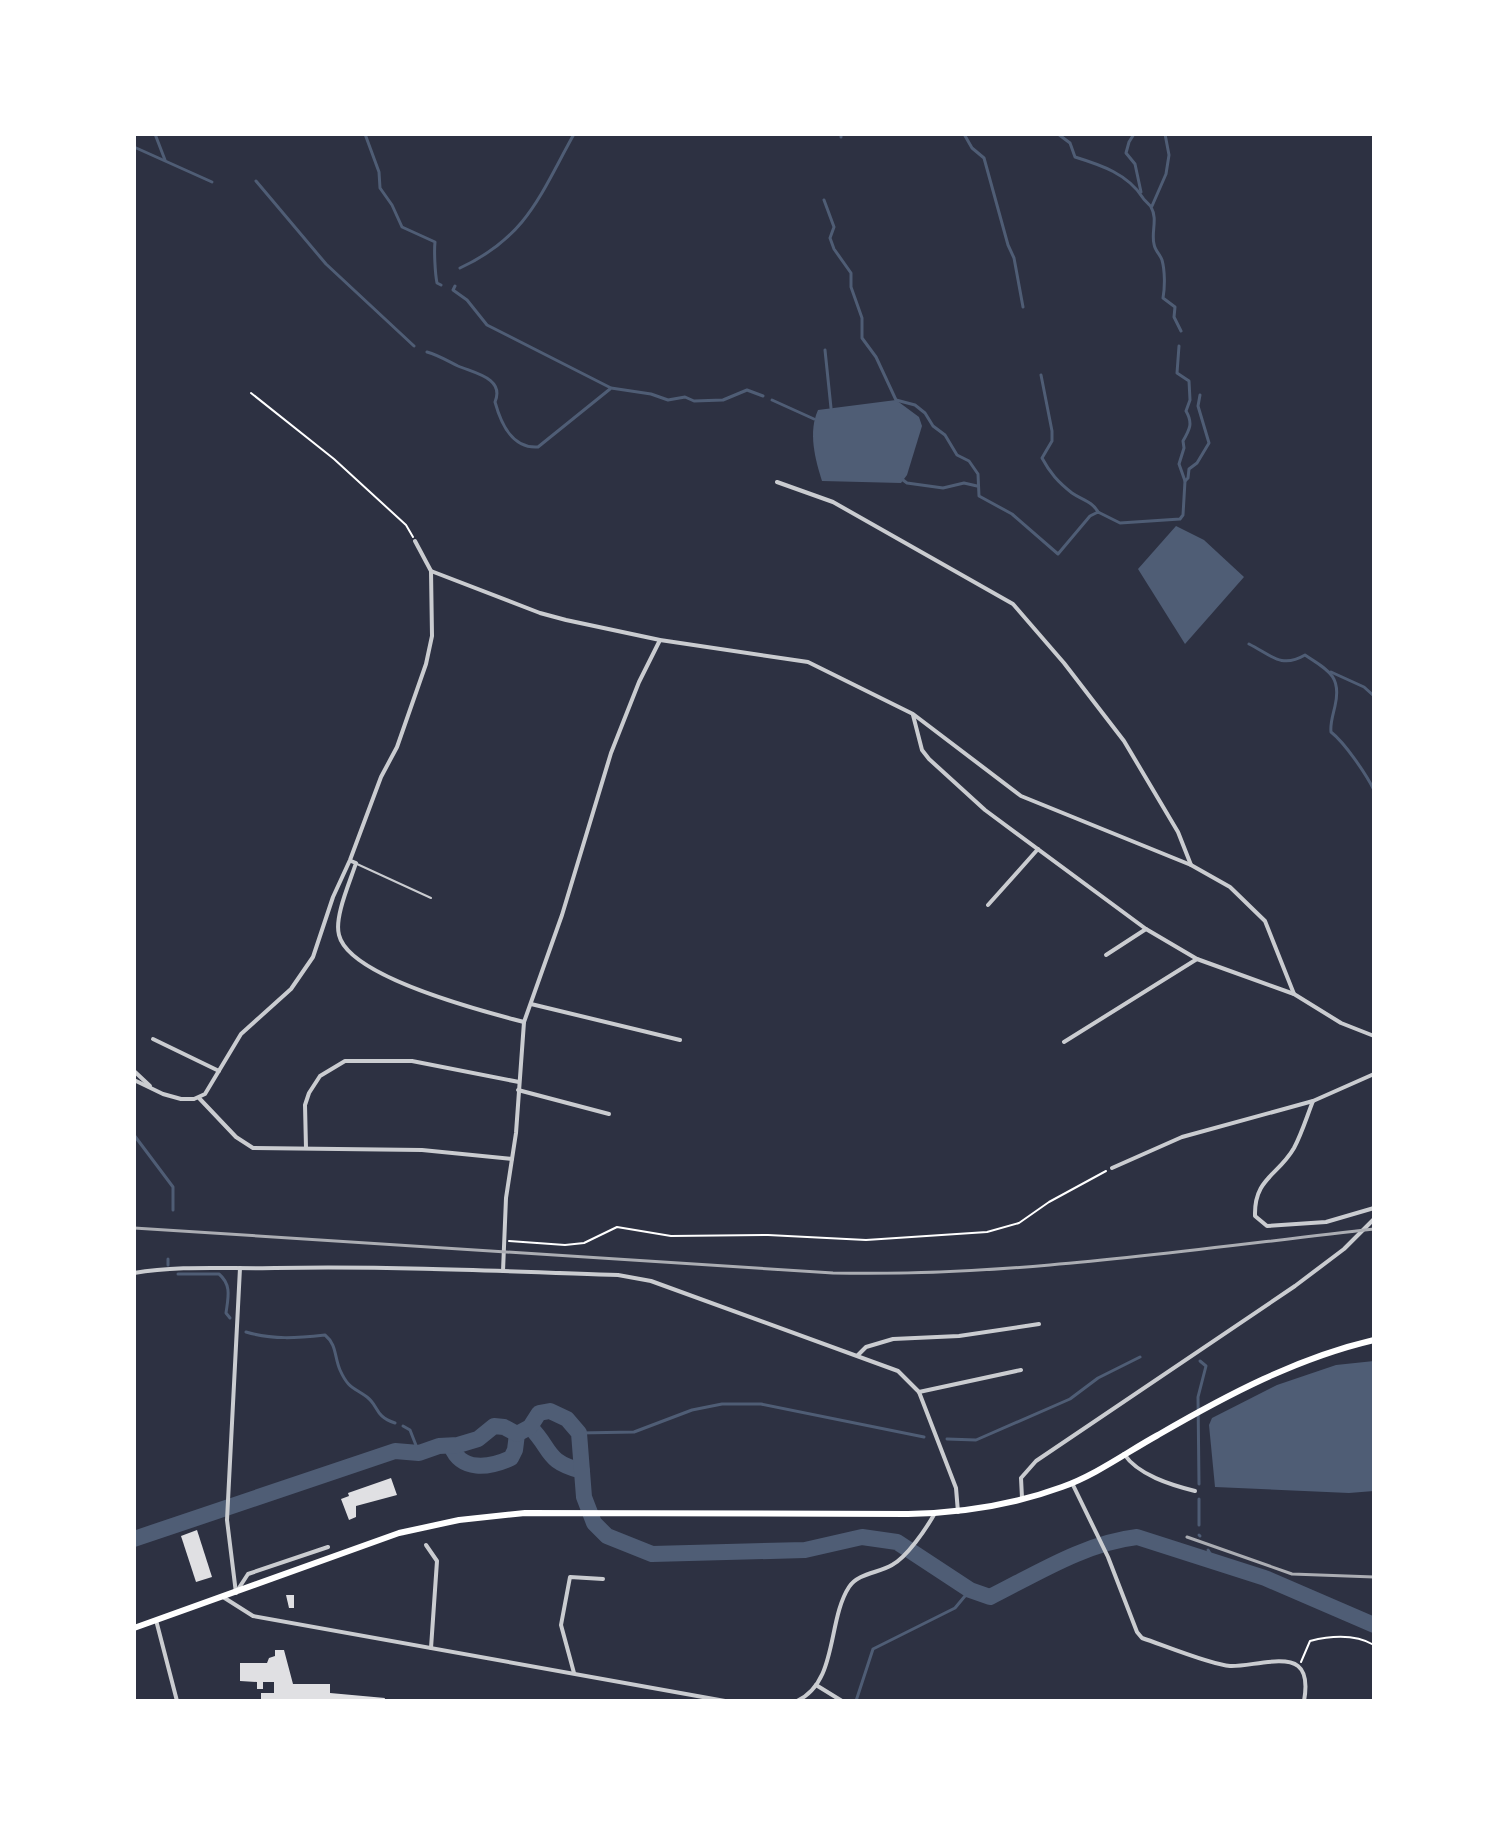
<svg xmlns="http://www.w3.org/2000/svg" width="1508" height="1835" font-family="'Asap Condensed',sans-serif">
<rect width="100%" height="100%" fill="#2d3142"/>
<g fill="#4f5d75">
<path d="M 896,400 L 919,417 L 922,426 L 907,475 L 901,483 L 822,481 C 815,459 808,432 818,410 Z"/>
<path d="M 1176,526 L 1204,540 L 1244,577 L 1185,644 L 1138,569 Z"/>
<path d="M 1374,1361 L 1374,1491 L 1349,1493 L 1215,1487 L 1209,1425 L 1212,1418 L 1277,1385 L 1336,1365 Z"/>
</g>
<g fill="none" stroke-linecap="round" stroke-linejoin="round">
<g stroke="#4f5d75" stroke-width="3">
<path d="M 155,134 L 165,160"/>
<path d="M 365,134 L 379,172 L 380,188 L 392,205 L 402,227 L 435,242 C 434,251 435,273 437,283 L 441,285"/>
<path d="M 964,134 L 972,148 L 984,158 L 1008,245 L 1014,258 L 1023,307"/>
<path d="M 1058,134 L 1070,143 L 1075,157 C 1101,165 1128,174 1143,198 C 1143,199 1151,206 1151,207 C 1158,219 1151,232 1154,244 C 1155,251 1160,254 1162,260 C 1165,271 1165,287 1163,298 L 1175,307 L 1174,317 L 1181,331"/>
<path d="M 1134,134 L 1129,142 L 1126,153 L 1135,164 L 1141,192"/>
<path d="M 841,137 L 841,134"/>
<path d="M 134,147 L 212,182"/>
<path d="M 256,181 L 326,264 L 414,346"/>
<path d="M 824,200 L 834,227 L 830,238 L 834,249 L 851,273 L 851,287 L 862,318 L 862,338 L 876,357 L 896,400 L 915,405 L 925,413 L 933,426 L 945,435 L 957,455 L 969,461 L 978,474 L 979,496 L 1012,514 L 1058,554 L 1090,516 L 1098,512 L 1120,523 L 1180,519 L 1183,515 L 1185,481 L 1179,464 L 1184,448 L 1183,441 C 1190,429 1193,423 1186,411 L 1190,400 L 1189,381 L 1177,373 L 1179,346"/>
<path d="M 1152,206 L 1166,174 L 1169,155 L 1165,134"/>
<path d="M 460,268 C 527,237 540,195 574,134"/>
<path d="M 455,286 L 453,290 L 467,300 L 487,325 L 611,388 L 651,394 L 668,400 L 685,397 L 694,401 L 723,400 L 747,390 L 763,396"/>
<path d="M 825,350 L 831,408"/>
<path d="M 427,352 C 438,355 448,361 458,366 C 474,373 505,378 495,402 C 501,424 512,449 538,447 L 610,389"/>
<path d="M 1041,375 L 1052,431 L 1052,441 L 1042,458 C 1050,473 1058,482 1072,493 C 1082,500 1092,501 1098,512"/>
<path d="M 772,400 L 814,419"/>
<path d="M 903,480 L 907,483 L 943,488 L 964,483 L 977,486"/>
<path d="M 1185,481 L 1188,478 L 1189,469 L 1197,463 L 1209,443 L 1198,406 L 1200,395"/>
<path d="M 1249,644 C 1271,655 1281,669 1305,655 C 1328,670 1342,676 1335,706 C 1333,715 1330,723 1331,732 C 1345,743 1366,774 1374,790"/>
<path d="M 1331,672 L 1364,687 L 1374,696"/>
<path d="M 134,1135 L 173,1187 L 173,1210"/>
<path d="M 168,1259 L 168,1265"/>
<path d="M 178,1274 L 219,1274 C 232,1285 228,1298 226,1313 L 230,1318"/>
<path d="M 246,1332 C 273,1340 297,1338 325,1335 C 337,1345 334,1356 340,1370 C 348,1388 353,1387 367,1397 C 379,1406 374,1416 395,1423"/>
<path d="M 403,1426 L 410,1430 L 419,1453"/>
<path d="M 579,1433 L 634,1432 L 692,1410 L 722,1404 L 761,1404 L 924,1437"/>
<path d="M 947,1439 L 976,1440 L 1070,1399 L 1098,1378 L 1140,1357"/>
<path d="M 1199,1484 L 1198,1397 L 1206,1366 L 1200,1361"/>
<path d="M 1199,1499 L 1199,1525"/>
<path d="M 1199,1535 L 1200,1536"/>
<path d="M 1208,1550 L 1215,1562"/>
<path d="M 856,1701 L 873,1649 L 955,1608 L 970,1590"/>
</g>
<g stroke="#4f5d75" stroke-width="16">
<path d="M 530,1427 C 553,1450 544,1461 582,1471"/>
<path d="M 451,1446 C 461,1472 489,1468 511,1458 L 515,1450 L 517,1434"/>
<path d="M 134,1539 L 395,1451 L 419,1453 L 439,1446 L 458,1445 L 478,1439 L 494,1426 L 504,1427 L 517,1434 L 530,1427 L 539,1413 L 550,1411 L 567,1419 L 579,1433 L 584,1497 L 594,1523 L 607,1536 L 652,1554 L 805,1550 L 862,1537 L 897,1542 L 970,1590 L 990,1597 C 1036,1574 1085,1543 1137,1537 L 1265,1578 L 1374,1625"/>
</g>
</g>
<g fill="#e0e0e3">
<path d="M 391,1478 L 397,1495 L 356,1506 L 356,1517 L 349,1520 L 341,1499 L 349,1496 L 348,1493 Z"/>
<path d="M 197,1530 L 212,1577 L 196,1582 L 181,1536 Z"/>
<path d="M 286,1595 L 294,1595 L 294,1608 L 289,1608 Z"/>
<path d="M 275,1650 L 284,1650 L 293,1684 L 330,1684 L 330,1693 L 385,1698 L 384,1701 L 261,1701 L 261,1693 L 274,1693 L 274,1682 L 263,1682 L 263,1689 L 257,1689 L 257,1682 L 240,1681 L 240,1663 L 267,1663 L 269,1658 L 275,1656 Z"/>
</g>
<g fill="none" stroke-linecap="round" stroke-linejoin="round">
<g stroke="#fff" stroke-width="2">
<path d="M 251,393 L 334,459 L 406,525 L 413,537"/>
<path d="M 509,1241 L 565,1245 L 584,1243 L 617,1227 L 671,1236 L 768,1235 L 866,1240 L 987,1232 L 1019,1223 L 1049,1202 L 1106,1171"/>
<path d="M 1301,1662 L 1310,1641 C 1330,1636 1355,1634 1374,1645"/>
</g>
<path stroke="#caccd0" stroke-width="2" d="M 357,864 L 431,898"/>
<g stroke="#caccd0" stroke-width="4">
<path d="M 777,482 L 833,502 L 1013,604 L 1064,663 L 1124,741 L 1178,832 L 1191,865"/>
<path d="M 415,541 L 431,571 L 540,613 L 566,620 L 660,640 L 808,662 L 913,714 L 1021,796 L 1191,865 L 1230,887 L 1265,921 L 1294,994 L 1341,1023 L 1374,1036"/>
<path d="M 913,715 L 922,750 L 929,759 L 985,810 L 1146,929 L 1197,959 L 1294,994"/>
<path d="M 351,861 L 356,863 C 350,882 334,917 339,935 C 349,977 485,1012 524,1022"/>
<path d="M 988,905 L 1038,849"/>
<path d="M 1106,955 L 1146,929"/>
<path d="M 531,1004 L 680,1040"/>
<path d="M 153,1039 L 219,1071"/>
<path d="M 1064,1042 L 1197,959"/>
<path d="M 134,1071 L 150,1086"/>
<path d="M 1374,1074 L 1313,1101 C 1307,1116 1302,1133 1294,1148 C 1278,1176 1254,1178 1255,1216 L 1267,1226 L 1326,1222 L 1374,1208"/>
<path d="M 134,1080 L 163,1094 L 181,1099 L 194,1099 L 205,1094 L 241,1034 L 291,989 L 313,957 L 333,897 L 350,860 L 381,777 L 397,747 L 426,664 L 432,636 L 431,571"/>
<path d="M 518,1090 L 609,1114"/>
<path d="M 199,1098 L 236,1137 L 253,1148 L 422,1150 L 512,1159"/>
<path d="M 306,1148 L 305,1105 L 309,1093 L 320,1076 L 345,1061 L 412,1061 L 519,1082"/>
<path d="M 1112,1168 L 1182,1137 L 1313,1101"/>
<path d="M 503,1271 L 506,1198 L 516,1133 L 524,1022 L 562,915 L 611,753 L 639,682 L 660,640"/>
<path d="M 134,1273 C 180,1265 228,1269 275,1268 C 389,1266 503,1271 618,1275 L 651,1281 L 898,1371 L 919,1392 L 956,1488 L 958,1512"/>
<path d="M 858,1355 L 866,1347 L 893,1339 L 959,1336 L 1039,1324"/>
<path d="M 919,1392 L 1021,1370"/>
<path d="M 1124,1454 C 1138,1475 1171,1485 1195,1491"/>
<path d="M 1072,1483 L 1108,1557 L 1137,1632 L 1142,1638 C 1163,1645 1211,1665 1230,1666 C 1248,1667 1284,1655 1298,1666 C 1308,1674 1306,1690 1304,1701"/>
<path d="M 1022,1498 L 1021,1478 L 1036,1461 L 1295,1286 L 1344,1249 L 1374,1219"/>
<path d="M 426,1545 L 437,1561 L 431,1648"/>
<path d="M 237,1591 L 248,1574 L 328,1547"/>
<path d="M 236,1593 L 227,1520 L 240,1268"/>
<path d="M 223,1597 L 253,1616 L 725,1701"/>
<path d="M 156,1620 L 177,1701"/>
<path d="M 574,1673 L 561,1625 L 570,1577 L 603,1579"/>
<path d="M 816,1685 L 842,1701"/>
<path d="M 797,1701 C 838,1682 827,1621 849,1587 C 858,1573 879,1573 892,1565 C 907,1557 926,1529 935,1513"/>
</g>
<path stroke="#fff" stroke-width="6" d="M 134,1628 L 399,1533 L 459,1520 L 525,1513 L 908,1514 C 960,1513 1013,1505 1062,1487 C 1096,1475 1127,1452 1158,1435 C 1227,1395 1297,1358 1374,1340"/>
<g stroke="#abadb3" stroke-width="3">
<path d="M 134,1228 L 833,1273 C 1014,1277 1194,1249 1374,1229"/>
<path d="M 1187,1537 L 1292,1574 L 1374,1577"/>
</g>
</g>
<rect width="1508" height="1835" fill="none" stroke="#ffffff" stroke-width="272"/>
</svg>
